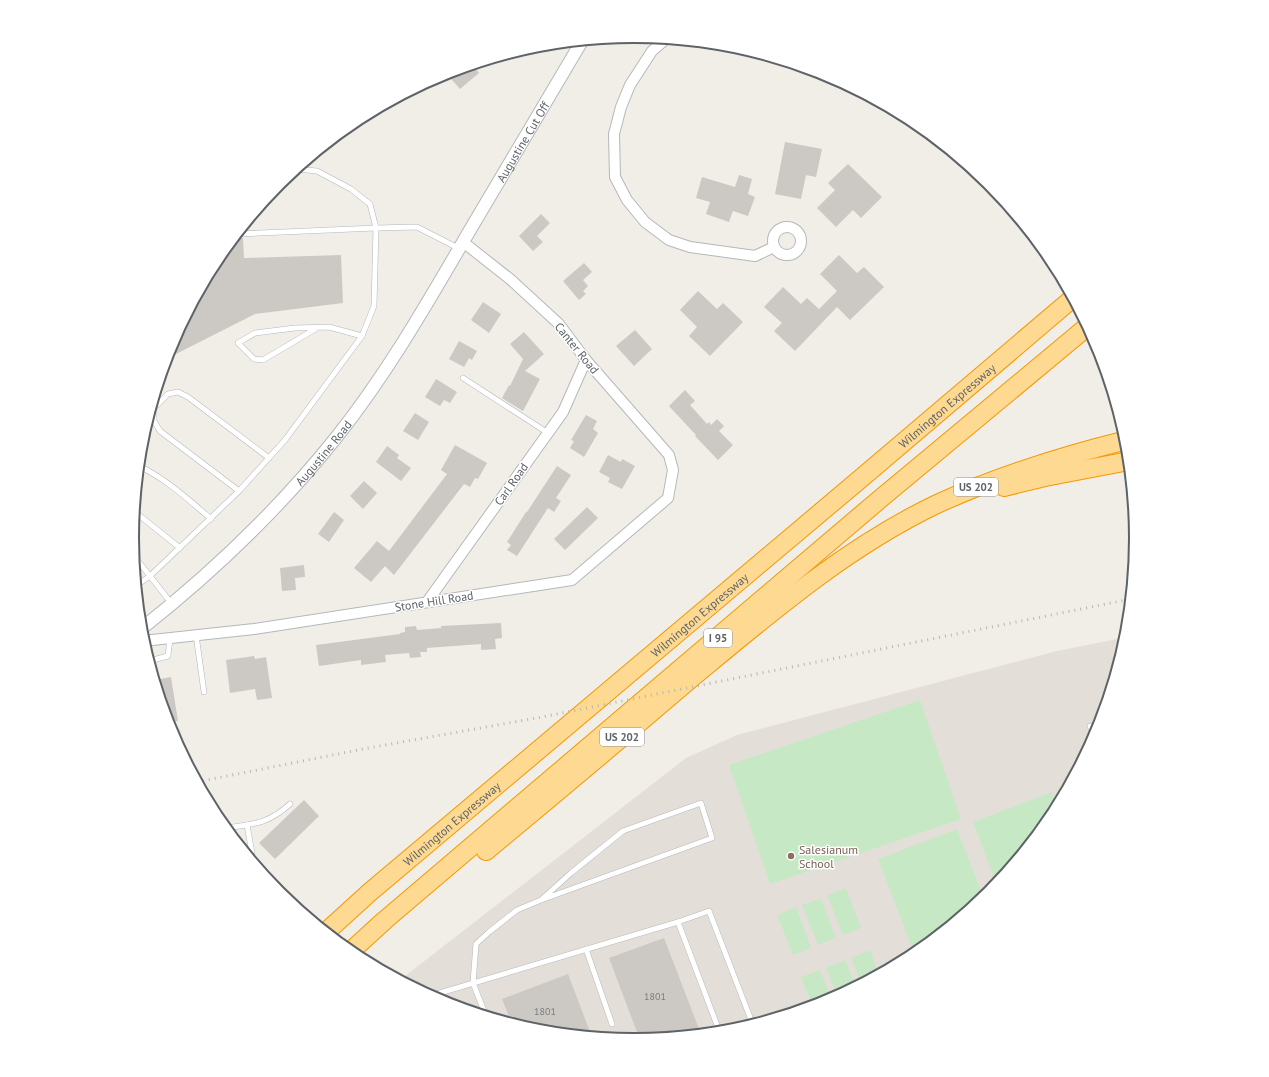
<svg xmlns="http://www.w3.org/2000/svg" width="1269" height="1077" font-family="'PT Sans',sans-serif">
<rect width="100%" height="100%" fill="#f0eee7"/>
<path fill="#e3dfd8" d="M 1127,637 L 1099,731 L 1052,818 L 990,894 L 913,956 L 827,1003 L 732,1031 L 634,1041 L 536,1031 L 442,1003 L 400,980 L 686,758 L 737,735 L 1057,651 Z"/>
<g fill="#c7e8c4">
<path d="M 920,700 L 961,819 L 770,884 L 729,765 Z"/>
<path d="M 1052,792 L 1058,808 L 1052,818 L 997,885 L 973,822 Z"/>
<path d="M 957,829 L 984,899 L 915,955 L 878,859 Z"/>
<path d="M 846,888 L 861,928 L 843,935 L 827,895 Z"/>
<path d="M 821,898 L 836,938 L 818,945 L 802,905 Z"/>
<path d="M 796,907 L 811,948 L 793,955 L 777,915 Z"/>
<path d="M 870,950 L 879,975 L 861,984 L 851,958 Z"/>
<path d="M 845,960 L 856,987 L 838,997 L 826,968 Z"/>
<path d="M 820,970 L 832,1000 L 813,1007 L 801,977 Z"/>
</g>
<g fill="#ccc9c4">
<path d="M 473,65 L 479,73 L 460,89 L 446,73 Z"/>
<path d="M 785,142 L 822,149 L 816,177 L 806,175 L 801,199 L 775,194 Z"/>
<path d="M 848,164 L 882,197 L 861,218 L 853,210 L 836,227 L 817,208 L 835,190 L 828,183 Z"/>
<path d="M 739,175 L 752,179 L 748,194 L 755,197 L 748,216 L 733,211 L 729,222 L 706,214 L 710,202 L 696,198 L 702,177 L 735,187 Z"/>
<path d="M 541,214 L 550,223 L 537,236 L 543,242 L 533,251 L 519,236 Z"/>
<path d="M 234,238 L 243,238 L 244,258 L 341,255 L 343,303 L 255,314 L 166,359 L 170,346 L 217,259 Z"/>
<path d="M 839,255 L 857,273 L 864,267 L 884,287 L 850,320 L 837,307 L 795,351 L 774,331 L 782,323 L 764,307 L 783,287 L 801,304 L 807,298 L 819,309 L 837,291 L 820,274 Z"/>
<path d="M 584,263 L 592,272 L 583,280 L 588,286 L 583,291 L 586,294 L 579,300 L 563,281 Z"/>
<path d="M 698,291 L 717,309 L 723,303 L 743,322 L 710,356 L 689,336 L 697,327 L 680,310 Z"/>
<path d="M 483,302 L 501,314 L 489,333 L 471,320 Z"/>
<path d="M 635,330 L 652,349 L 634,366 L 616,346 Z"/>
<path d="M 524,332 L 544,354 L 525,371 L 540,379 L 523,411 L 502,398 L 509,385 L 510,386 L 523,359 L 510,344 Z"/>
<path d="M 459,341 L 477,351 L 472,360 L 469,358 L 464,367 L 449,359 Z"/>
<path d="M 436,379 L 457,392 L 450,403 L 444,400 L 440,406 L 425,397 Z"/>
<path d="M 685,390 L 695,401 L 690,405 L 707,424 L 709,422 L 711,425 L 717,419 L 724,426 L 719,431 L 733,445 L 718,460 L 695,436 L 696,435 L 669,406 Z"/>
<path d="M 415,413 L 429,422 L 418,440 L 403,431 Z"/>
<path d="M 586,415 L 597,421 L 593,429 L 598,433 L 584,457 L 570,448 L 574,441 L 571,440 Z"/>
<path d="M 455,445 L 487,463 L 478,479 L 475,478 L 470,487 L 464,484 L 394,575 L 385,566 L 371,582 L 354,568 L 377,541 L 389,551 L 447,474 L 441,470 Z"/>
<path d="M 387,446 L 399,455 L 397,458 L 411,468 L 401,481 L 376,462 Z"/>
<path d="M 608,455 L 621,462 L 622,459 L 635,466 L 622,489 L 608,482 L 610,478 L 599,472 Z"/>
<path d="M 557,466 L 571,475 L 556,498 L 561,501 L 554,512 L 548,508 L 517,556 L 507,550 L 511,545 L 507,542 L 526,512 L 527,512 Z"/>
<path d="M 364,481 L 377,493 L 363,509 L 350,496 Z"/>
<path d="M 587,507 L 598,518 L 565,550 L 554,539 Z"/>
<path d="M 334,512 L 344,520 L 329,542 L 318,534 Z"/>
<path d="M 304,565 L 305,577 L 295,578 L 296,590 L 282,591 L 280,568 Z"/>
<path d="M 501,623 L 502,638 L 495,639 L 496,649 L 481,650 L 481,644 L 427,648 L 427,652 L 420,652 L 421,657 L 410,658 L 409,653 L 385,655 L 386,662 L 361,665 L 361,660 L 319,666 L 316,645 L 400,634 L 400,633 L 405,632 L 405,627 L 416,626 L 417,630 L 441,628 L 441,626 Z"/>
<path d="M 254,656 L 255,659 L 266,657 L 272,698 L 257,700 L 255,689 L 230,693 L 226,660 Z"/>
<path d="M 171,677 L 178,721 L 168,722 L 155,680 Z"/>
<path d="M 304,800 L 319,816 L 275,859 L 259,843 Z"/>
<path d="M 664,938 L 701,1034 L 640,1040 L 609,958 Z"/>
<path d="M 568,974 L 592,1037 L 536,1031 L 512,1024 L 502,999 Z"/>
</g>
<g fill="none" stroke-linecap="round" stroke-linejoin="round">
<g stroke="#b4b8bb" stroke-width="6">
<g id="service">
<path d="M 237,234 L 376,228 L 370,204 L 351,189 L 317,171 L 297,169"/>
<path d="M 317,328 L 263,360 L 254,359 L 238,343 L 255,333 L 295,328 L 329,327 L 362,336"/>
<path d="M 463,378 L 548,433"/>
<path d="M 139,466 C 166,479 188,499 211,519"/>
<path d="M 239,491 L 160,431 L 154,421 L 154,408 L 168,394 L 178,392 L 188,397 L 269,458"/>
<path d="M 135,512 L 180,548"/>
<path d="M 134,556 L 150,576 L 137,585"/>
<path d="M 171,603 L 150,576 L 239,491 L 285,440 L 362,336 L 374,306 L 376,228 L 417,227 L 460,249"/>
<path d="M 196,635 L 204,692"/>
<path d="M 149,661 L 168,656 L 170,638"/>
<path d="M 1090,726 L 1096,737"/>
<path d="M 247,825 L 252,853 L 251,860"/>
<path d="M 225,828 C 254,824 268,824 290,804"/>
<path d="M 586,949 L 612,1024"/>
<path d="M 428,995 L 433,995 L 678,922"/>
<path d="M 486,1016 L 473,983 L 476,944 L 489,932 L 517,910 L 541,900 L 571,873 L 623,831 L 701,803 L 712,838 L 541,900"/>
<path d="M 720,1033 L 678,922 L 709,911 L 753,1025"/>
</g>
</g>
<g stroke="#b4b8bb" stroke-width="12">
<g id="minor">
<path d="M 666,39 L 652,51 L 630,85 L 621,107 L 614,134 L 615,177 L 627,200 L 645,222 L 669,240 L 690,247 L 755,256 L 774,247"/>
<circle cx="787" cy="241" r="14"/>
<path d="M 427,602 L 563,412 L 586,360"/>
<path d="M 143,641 L 254,629 L 572,580 L 668,498 L 673,470 L 669,455 L 586,360 L 559,324 L 510,279 L 463,242"/>
</g>
</g>
<g stroke="#b4b8bb" stroke-width="14">
<g id="tertiary">
<path id="s1" d="M 141,629 C 212,573 278,510 335,439 C 387,374 428,302 470,230 C 507,167 545,104 582,41"/>
</g>
</g>
<g stroke="#f79701" stroke-width="20">
<g id="motorway">
<path d="M 1004,487 L 1045,477 L 1129,461"/>
<path d="M 486,851 C 556,793 625,735 694,676 C 770,613 847,547 937,504 C 998,476 1062,456 1127,440"/>
<path id="s2" d="M 326,932 L 370,892 L 859,480 L 1073,298"/>
<path d="M 350,952 L 385,920 L 880,499 L 1088,326"/>
</g>
</g>
<use href="#service" stroke="#fff" stroke-width="5"/>
<use href="#minor" stroke="#fff" stroke-width="10"/>
<use href="#tertiary" stroke="#fff" stroke-width="12"/>
<use href="#motorway" stroke="#fdd992" stroke-width="18"/>
<path stroke="#b5b6b7" stroke-width="3" stroke-dasharray="1 5" stroke-linecap="butt" d="M 197,782 L 363,749 L 542,717 L 1131,599"/>
</g>
<circle fill="#8d6e63" stroke="#fff" stroke-width="1.5" cx="791" cy="856" r="4"/>
<g text-anchor="middle" dominant-baseline="central" stroke-width="3" stroke-linejoin="round" paint-order="stroke">
<g font-size="10" fill="#7a7c7e">
<text x="655" y="996">1801</text>
<text x="545" y="1011">1801</text>
</g>
<g fill="#fff" stroke="#8e9295" stroke-width="1">
<rect x="954" y="478" width="44" height="18" rx="3"/>
<rect x="704" y="629" width="28" height="18" rx="3"/>
<rect x="600" y="728" width="44" height="18" rx="3"/>
</g>
<g font-size="11" font-weight="bold" fill="#5e6367">
<text x="976" y="487">US 202</text>
<text x="718" y="638">I 95</text>
<text x="622" y="737">US 202</text>
</g>
<g font-size="12" fill="#5e6367" stroke="#fff">
<text stroke="none"><textPath href="#s1" startOffset="624">Augustine Cut Off</textPath></text>
<text transform="translate(577 348) rotate(51)">Canter Road</text>
<text stroke="none"><textPath href="#s2" startOffset="814">Wilmington Expressway</textPath></text>
<text stroke="none"><textPath href="#s1" startOffset="254">Augustine Road</textPath></text>
<text transform="translate(511 484) rotate(-55)">Carl Road</text>
<text transform="translate(434 601) rotate(-9)">Stone Hill Road</text>
<text stroke="none"><textPath href="#s2" startOffset="490">Wilmington Expressway</textPath></text>
<text stroke="none"><textPath href="#s2" startOffset="166">Wilmington Expressway</textPath></text>
</g>
<g font-size="12" fill="#785e54" stroke="#fff" text-anchor="start">
<text x="799" y="849">Salesianum<tspan x="799" dy="14">School</tspan></text>
</g>
</g>
<path d="M0 0H1269V1077H0ZM139 538a495 495 0 1 1 990 0a495 495 0 1 1-990 0Z" fill="#fff" fill-rule="evenodd"/>
<path fill="none" stroke="#5e6367" stroke-width="2" d="M139 538a495 495 0 1 1 990 0a495 495 0 1 1-990 0Z"/>
</svg>
